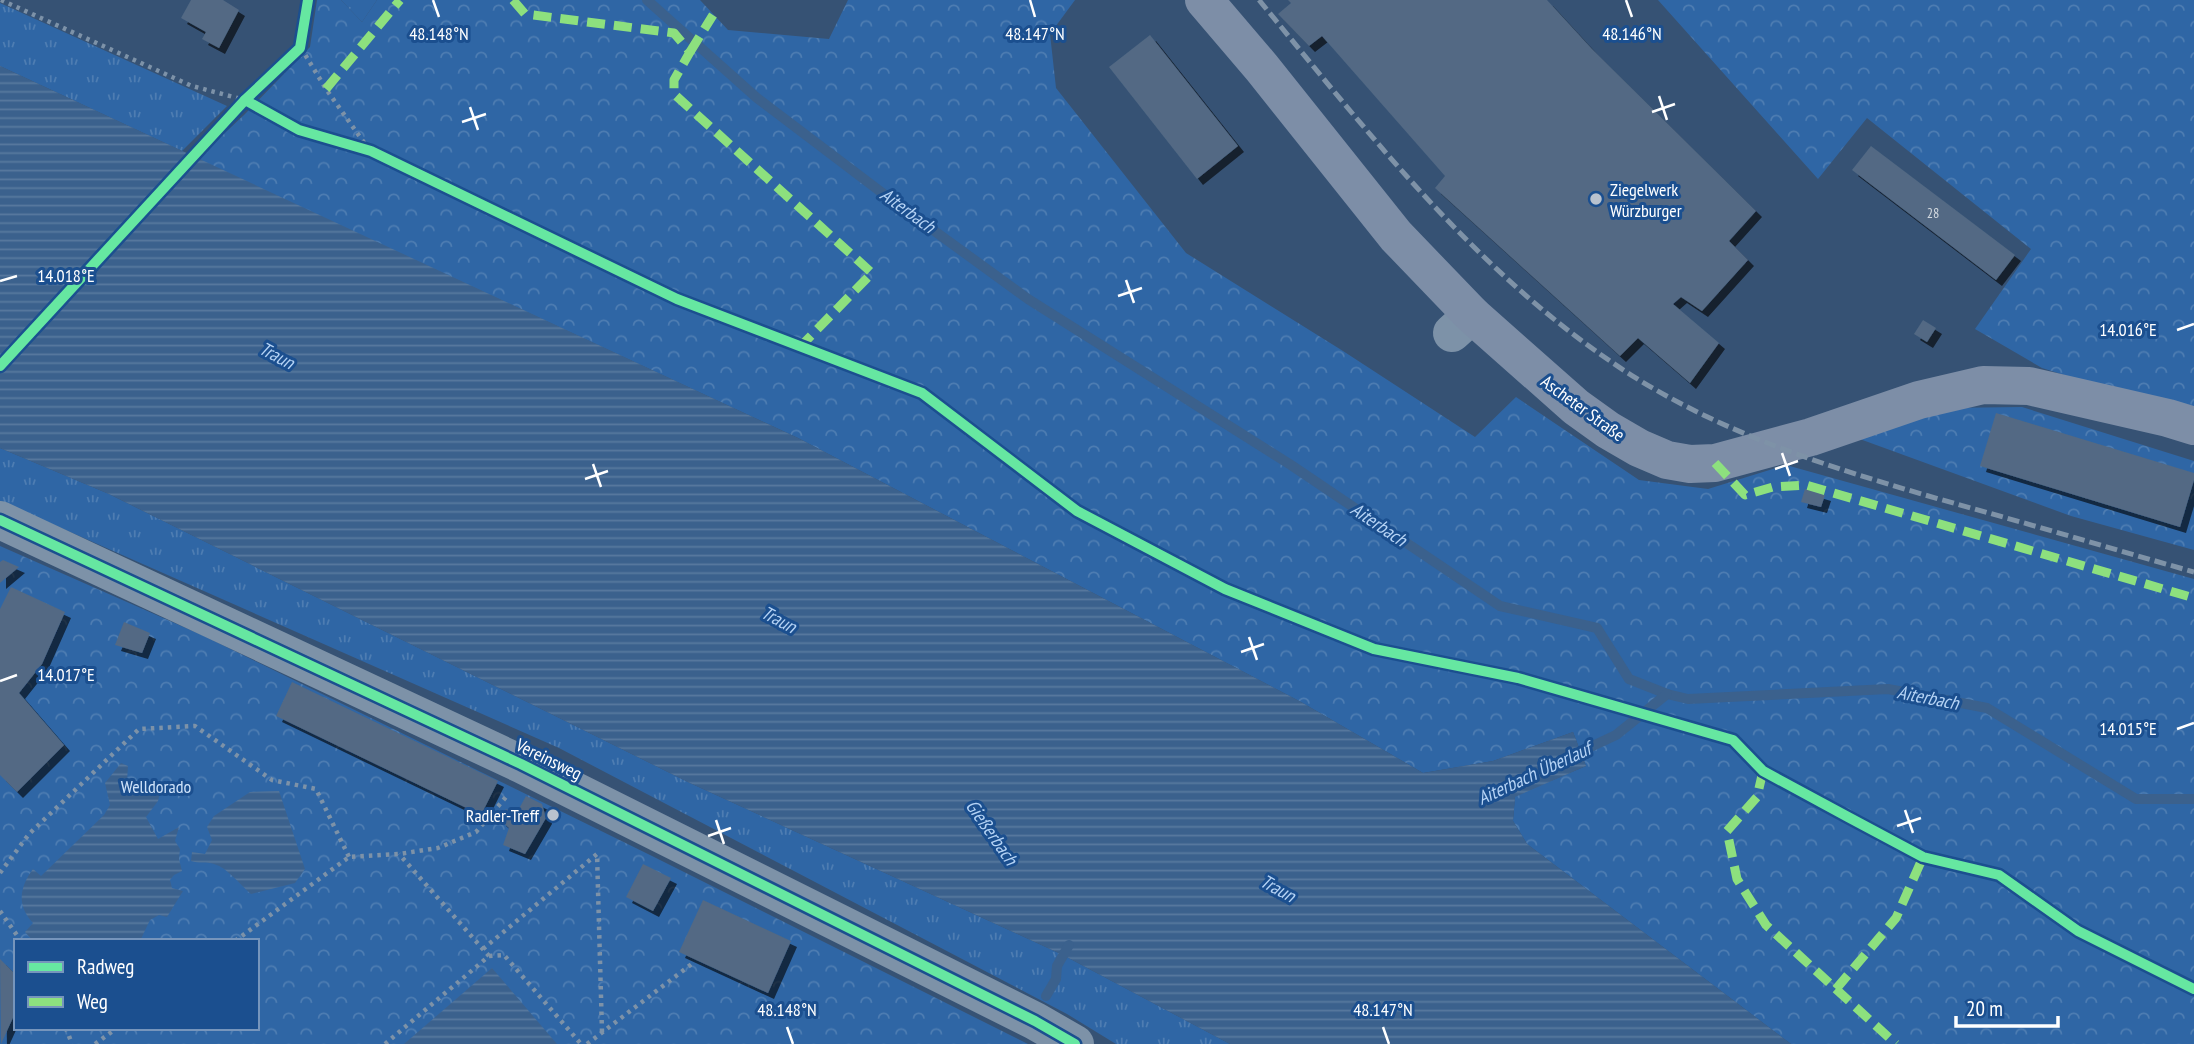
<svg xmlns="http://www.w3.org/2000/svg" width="2194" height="1044" font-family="'PT Sans Narrow',sans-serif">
<defs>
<pattern id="grass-tufts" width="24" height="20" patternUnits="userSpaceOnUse" patternTransform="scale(1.75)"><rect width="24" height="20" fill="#2f66a5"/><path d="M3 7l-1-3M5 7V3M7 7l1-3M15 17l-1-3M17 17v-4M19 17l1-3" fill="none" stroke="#4e7db2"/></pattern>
<pattern id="forest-crowns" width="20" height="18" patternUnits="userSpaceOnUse" patternTransform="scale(1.75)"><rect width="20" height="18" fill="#2f66a5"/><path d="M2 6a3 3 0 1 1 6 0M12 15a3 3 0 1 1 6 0" fill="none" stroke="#4e7db2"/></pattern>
<pattern id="water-rules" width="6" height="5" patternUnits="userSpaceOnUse" patternTransform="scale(1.75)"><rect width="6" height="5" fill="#3b618d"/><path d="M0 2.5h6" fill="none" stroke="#58799e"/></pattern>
<filter id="shadow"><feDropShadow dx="6" dy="6" stdDeviation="0" flood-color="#0009"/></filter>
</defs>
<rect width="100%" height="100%" fill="#365274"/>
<g fill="url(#grass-tufts)">
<path d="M 341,0 L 377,0 L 362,22 Z"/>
<path d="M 0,3 L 227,106 L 182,151 L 0,66 Z"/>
<path d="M 0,448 L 109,494 L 690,783 L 1063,955 L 1230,1044 L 1116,1044 L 1067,1014 L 559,748 L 0,501 Z"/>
</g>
<g fill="url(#forest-crowns)" fill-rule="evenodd">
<path d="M 317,0 L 341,0 L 362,22 L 377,0 L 700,0 L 728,30 L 829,39 L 848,0 L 1075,0 L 1050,34 L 1056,88 L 1186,253 L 1343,351 L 1475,437 L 1516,397 L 1639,480 L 1708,489 L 1786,465 L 2194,579 L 2194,1044 L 1791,1044 L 1527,844 L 1513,821 L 1515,796 L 1586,766 L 1573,732 L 1493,761 L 1423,773 L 1301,702 L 798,438 L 197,159 L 244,115 L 310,47 Z"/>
<path d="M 1658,0 L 2194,0 L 2194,416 L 2042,368 L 1975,329 L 2031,249 L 1867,118 L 1818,179 Z"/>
<path d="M 2022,407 L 2194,461 L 2194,550 L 2071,516 L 1857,438 L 1946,408 Z"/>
<path d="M 0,546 L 204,636 L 650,855 L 1028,1044 L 0,1044 ZM 16,941 L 257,941 L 257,1028 L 16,1028 Z"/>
</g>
<g fill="url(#water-rules)">
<path d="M 0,66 L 798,438 L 1301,702 L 1423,773 L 1493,761 L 1573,732 L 1586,766 L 1515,797 L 1513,821 L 1527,844 L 1791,1044 L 1230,1044 L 1063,955 L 690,783 L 109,494 L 0,448 Z"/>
<path d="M 121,763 L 128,766 L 127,781 L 136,786 L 150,782 L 162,785 L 158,801 L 146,817 L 158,839 L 179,827 L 175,841 L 180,849 L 179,859 L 182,871 L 174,875 L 170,880 L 172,888 L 183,891 L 167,917 L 159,915 L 150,920 L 140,941 L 33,941 L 25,932 L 33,923 C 17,906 19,888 33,869 L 41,876 L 104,815 L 110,805 L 105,783 Z"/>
<path d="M 279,791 L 305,869 L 295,883 L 251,894 C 240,885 228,868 214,864 C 206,861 199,864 191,861 L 192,852 L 205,854 L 212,840 L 207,827 L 214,816 L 250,792 Z"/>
<path d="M 492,968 L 557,1044 L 404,1044 Z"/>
</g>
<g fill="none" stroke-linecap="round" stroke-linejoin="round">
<g stroke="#3b618d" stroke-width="10">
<path d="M 647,0 L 757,98 L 885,195 L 1028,299 L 1291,465 L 1500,606 L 1597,628 L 1629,679 L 1667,694 L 1688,699 L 1888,689 L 1987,708 L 2136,799 L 2194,799"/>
<path d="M 1567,758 L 1616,735 L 1667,694"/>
<path d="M 1046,996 L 1056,979 L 1057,966 L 1069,945"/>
</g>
</g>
<g fill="#526984" filter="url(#shadow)">
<path d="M 191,0 L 223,0 L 239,10 L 219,48 L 202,39 L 206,32 L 181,18 Z"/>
<path d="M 1288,0 L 1547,0 L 1592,49 L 1756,211 L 1729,241 L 1748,260 L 1702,311 L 1681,297 L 1673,304 L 1719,343 L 1690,383 L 1638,338 L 1620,356 L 1435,188 L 1445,176 L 1322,36 L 1309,46 L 1278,14 L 1291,3 Z"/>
<path d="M 1150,35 L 1238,146 L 1197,179 L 1109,67 Z"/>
<path d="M 1871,146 L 2015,255 L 1996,280 L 1852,170 Z"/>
<path d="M 1923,320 L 1936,328 L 1927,342 L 1914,334 Z"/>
<path d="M 1996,413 L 2194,473 L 2194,480 L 2180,527 L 1980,466 Z"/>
<path d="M 1805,489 L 1825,495 L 1821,507 L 1801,502 Z"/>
<path d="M 3,560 L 19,567 L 0,583 L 0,562 Z"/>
<path d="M 11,587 L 65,612 L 42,664 L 19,693 L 64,745 L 17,792 L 0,775 L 0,609 Z"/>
<path d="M 124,622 L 150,633 L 142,653 L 115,645 Z"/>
<path d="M 292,682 L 498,781 L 481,815 L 276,716 Z"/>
<path d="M 526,796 L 542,804 L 546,818 L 525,854 L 503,845 L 509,828 L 500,820 L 506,809 L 516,814 Z"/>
<path d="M 643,864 L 671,878 L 653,911 L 626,897 Z"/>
<path d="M 703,900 L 791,941 L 768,993 L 679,952 Z"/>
<path d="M 0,959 L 16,975 L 16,1011 L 1,1044 Z"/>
</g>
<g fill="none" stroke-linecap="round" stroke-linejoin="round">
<g stroke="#7d92a8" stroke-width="4.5" stroke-dasharray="3.5 5" stroke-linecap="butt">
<path d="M 1,0 L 192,86 L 245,100 L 299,130 L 371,151 L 677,299 L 922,393 L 1077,511 L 1225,589 L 1374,649 L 1518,678 L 1733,740"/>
<path d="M 301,48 L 326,89 L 370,151"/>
<path d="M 229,117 L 300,48 L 308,0"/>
<path d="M 0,873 L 29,834 L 139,729 L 195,726 L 272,780 L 316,789 L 349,857"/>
<path d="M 0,911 L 21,941"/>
<path d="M 235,941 L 349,857 L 399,854 L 438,848 L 476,832 L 506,797"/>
<path d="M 483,949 L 597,854 L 602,1032"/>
<path d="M 489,956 L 504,955 L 581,1044"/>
<path d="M 66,1028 L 72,1044"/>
<path d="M 95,1044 L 117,1028"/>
<path d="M 385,1044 L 489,956 L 399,854"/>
<path d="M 587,1044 L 693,963"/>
</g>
<g stroke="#7d92a8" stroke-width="38">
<path d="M 1452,333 L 1472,315"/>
<path d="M 0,520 L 521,764 L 1035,1021 L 1075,1044"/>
</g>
<path stroke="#7d8ea7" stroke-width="38" d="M 1204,0 L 1262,68 L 1396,236 L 1472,315 L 1576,407 L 1608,430 L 1639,448 L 1667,460 L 1690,464 L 1715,463 L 1811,437 L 1919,400 L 1983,385 L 2029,386 L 2168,418 L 2194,426"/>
<path stroke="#7e92a7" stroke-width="5" stroke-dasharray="12 5" stroke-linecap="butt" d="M 1259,0 C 1366,130 1470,265 1610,361 C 1727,442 1868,479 2003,517 C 2067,535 2130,554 2194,572"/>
<g stroke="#8de07e" stroke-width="9" stroke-dasharray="18 9" stroke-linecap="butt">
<path d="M 513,0 L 525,14 L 674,33 L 690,52 L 674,80 L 674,94 L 872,273 L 801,346"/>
<path d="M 690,52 L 713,15"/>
<path d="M 326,89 L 400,0"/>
<path d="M 1715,463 L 1745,495 L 1773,487 L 1806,485 L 2194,598"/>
<path d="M 1763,771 L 1757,797 L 1727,831 L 1737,879 L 1766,925 L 1896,1044"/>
<path d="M 1836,989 L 1896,918 L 1923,857"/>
</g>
<g stroke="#1b4f8f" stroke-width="15">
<g id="cycleway">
<path d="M 245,100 L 299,130 L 371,151 L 677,299 L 922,393 L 1077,511 L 1225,589 L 1374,649 L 1518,678 L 1733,740 L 1763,771 L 1848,817 L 1923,857 L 1999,875 L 2078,931 L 2194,989"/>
<path d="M 0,366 L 245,100 L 300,48 L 308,0"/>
<path d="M 0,520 L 521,764 L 1035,1021 L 1075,1044"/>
</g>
</g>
<use href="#cycleway" stroke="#66e7a1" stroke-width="10"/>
</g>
<path fill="none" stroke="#fff" stroke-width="2.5" d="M 433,0 L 439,17M 1030,0 L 1035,17M 1626,0 L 1632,17M 1659,96 L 1667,120M 470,107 L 478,130M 1652,112 L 1675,104M 462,122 L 486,114M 1126,280 L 1134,303M 0,281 L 17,276M 1118,296 L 1142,288M 2177,330 L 2194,324M 1782,453 L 1790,476M 593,464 L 601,487M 1775,469 L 1798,461M 585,479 L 608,471M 1249,637 L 1257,660M 1241,652 L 1264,644M 0,681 L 17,675M 2177,729 L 2194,723M 1905,810 L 1913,833M 716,820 L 724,844M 1897,826 L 1921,818M 708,836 L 731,828M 787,1027 L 793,1044M 1383,1027 L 1389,1044"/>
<g fill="#b9c2ce" stroke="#1b4f8f" stroke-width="2.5">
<circle cx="1596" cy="199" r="7"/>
<circle cx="553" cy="815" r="7"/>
</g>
<g text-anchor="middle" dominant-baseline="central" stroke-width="6" stroke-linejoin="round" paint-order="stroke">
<g font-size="14" fill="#d4dae0">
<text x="1933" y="213">28</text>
</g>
<g font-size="18" fill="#fff" stroke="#1b4f8f" text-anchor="start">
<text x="1610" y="189">Ziegelwerk<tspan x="1610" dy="21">Würzburger</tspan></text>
<text x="539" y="815" text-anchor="end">Radler-Treff</text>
</g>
<g font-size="18" fill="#fff" stroke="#1b4f8f">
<text transform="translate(1583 408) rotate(36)">Ascheter Straße</text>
<text transform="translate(549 759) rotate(26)">Vereinsweg</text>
</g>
<g font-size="18" fill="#cfe3fa" stroke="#1b4f8f">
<text x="156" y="786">Welldorado</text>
</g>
<g font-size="19" font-style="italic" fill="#b5d3f5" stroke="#1b4f8f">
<text transform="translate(908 210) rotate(36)">Aiterbach</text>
<text transform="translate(277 355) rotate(28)">Traun</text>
<text transform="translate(1379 524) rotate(34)">Aiterbach</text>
<text transform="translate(779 619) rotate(28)">Traun</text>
<text transform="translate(1928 697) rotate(11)">Aiterbach</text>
<text transform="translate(1534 773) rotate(-25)">Aiterbach Überlauf</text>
<text transform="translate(992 832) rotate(55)">Gießerbach</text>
<text transform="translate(1278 888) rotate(29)">Traun</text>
</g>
</g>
<g font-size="18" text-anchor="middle" fill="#fff" stroke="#1b4f8f" stroke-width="6" stroke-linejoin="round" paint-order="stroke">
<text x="439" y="40">48.148°N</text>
<text x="1035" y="40">48.147°N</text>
<text x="1632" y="40">48.146°N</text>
<text x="66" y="282">14.018°E</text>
<text x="2128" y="336">14.016°E</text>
<text x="66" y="681">14.017°E</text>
<text x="2128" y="735">14.015°E</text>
<text x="787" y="1016">48.148°N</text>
<text x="1383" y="1016">48.147°N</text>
</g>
<rect x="14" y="939" width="245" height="91" fill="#1b4f8f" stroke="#7695bc" stroke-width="2"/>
<rect x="28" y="962" width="35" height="10" fill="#66e7a1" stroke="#7695bc" stroke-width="2"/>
<text x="77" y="974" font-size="21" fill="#ffffff">Radweg</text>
<rect x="28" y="997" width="35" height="10" fill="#8de07e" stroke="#7695bc" stroke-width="2"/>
<text x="77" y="1009" font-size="21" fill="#ffffff">Weg</text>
<path d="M1956 1016v10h102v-10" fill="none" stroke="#ffffff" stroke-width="3.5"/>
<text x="1966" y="1016" font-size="21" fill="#ffffff" stroke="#1b4f8f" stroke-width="5" paint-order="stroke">20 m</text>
</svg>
